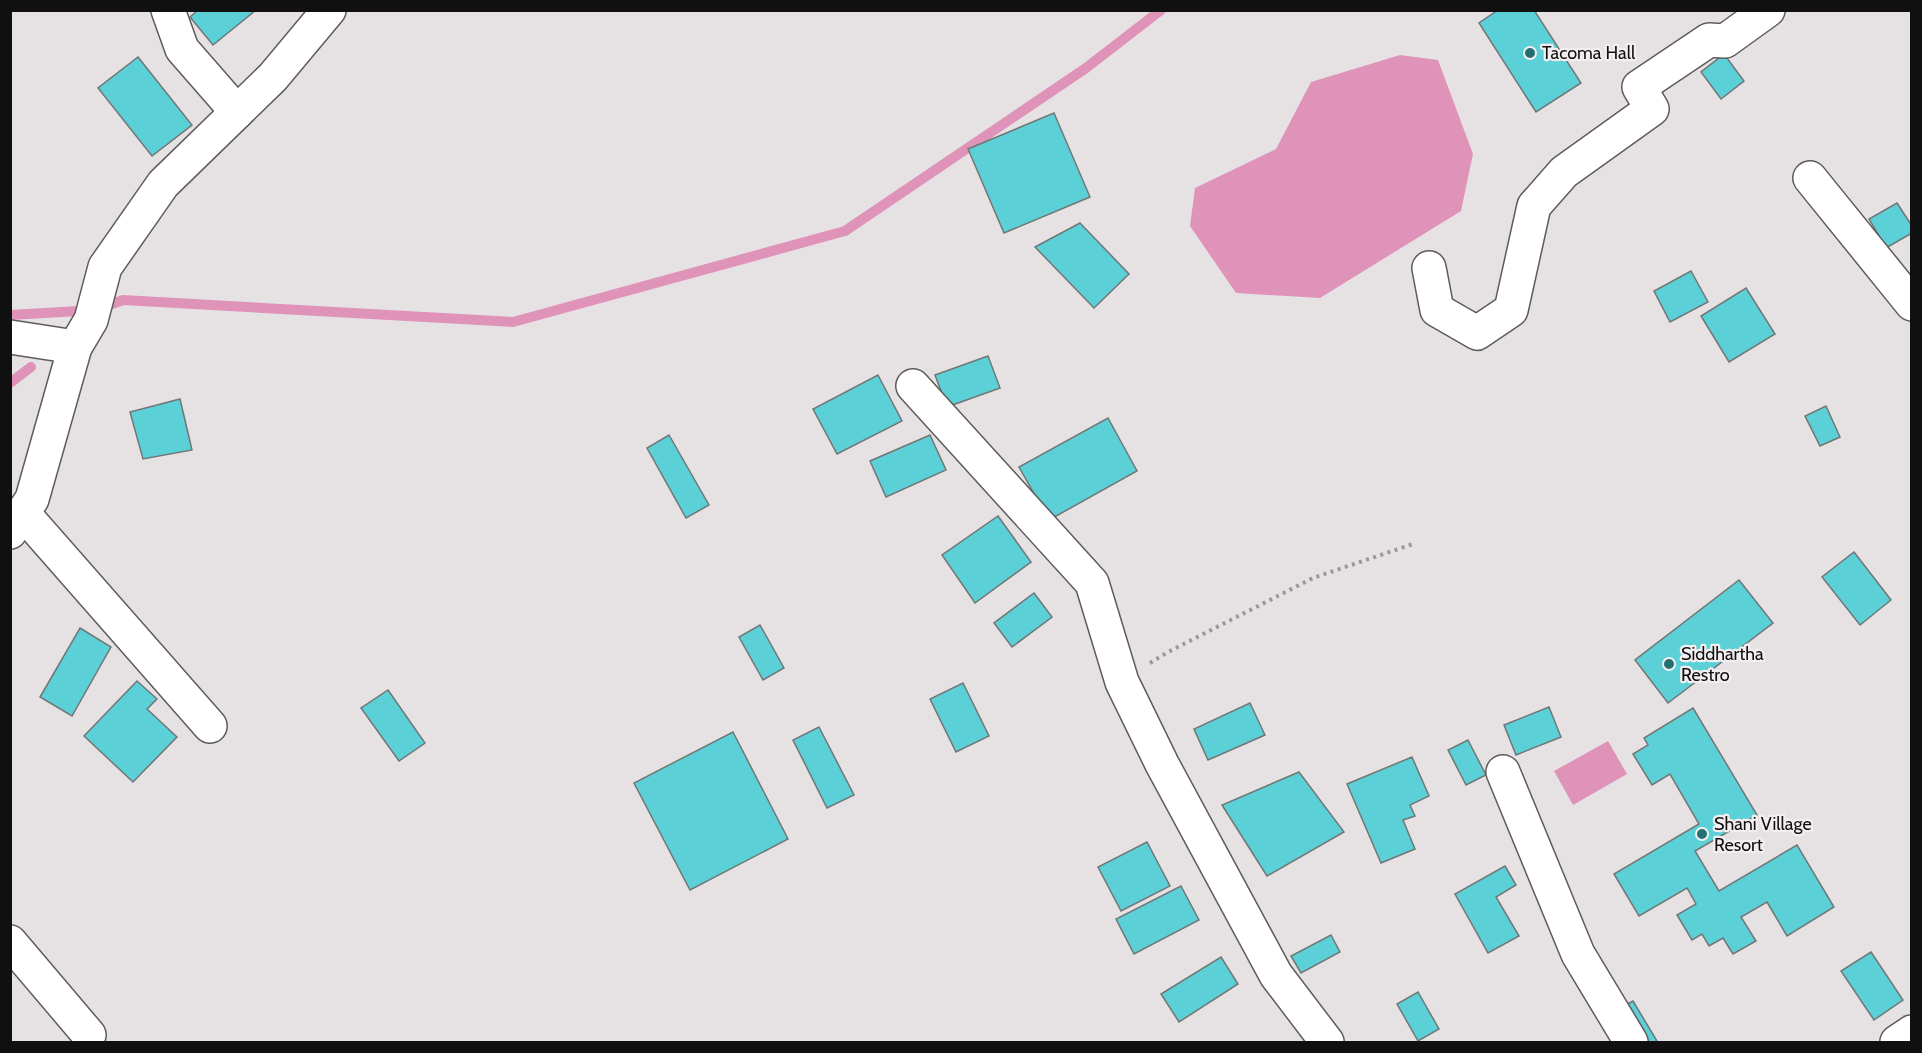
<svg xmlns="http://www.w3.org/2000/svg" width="1922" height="1053" font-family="Cabin,sans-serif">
<rect width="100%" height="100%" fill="#e6e2e4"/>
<g fill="#e093b9">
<path d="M 1400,55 L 1438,60 L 1473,154 L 1461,211 L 1320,298 L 1236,293 L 1190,226 L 1195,188 L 1276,149 L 1311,82 Z"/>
<path d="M 1608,741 L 1627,774 L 1573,805 L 1554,771 Z"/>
</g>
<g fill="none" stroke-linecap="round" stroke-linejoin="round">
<g stroke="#e093b9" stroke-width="10">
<path d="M 10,315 L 96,310 L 123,300 L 513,322 L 845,231 L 1086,68 L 1161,10"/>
<path d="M 10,383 L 31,367"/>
</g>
</g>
<g fill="#5bd0d7" stroke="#717676" stroke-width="1.5">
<path d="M 198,10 L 256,10 L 213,45 L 190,17 Z"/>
<path d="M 1498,10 L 1534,10 L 1581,83 L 1536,112 L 1479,23 Z"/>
<path d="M 1724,54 L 1744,81 L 1721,99 L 1701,72 Z"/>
<path d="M 138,57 L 192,125 L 152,156 L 98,88 Z"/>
<path d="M 1054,113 L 1090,197 L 1004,233 L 968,149 Z"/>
<path d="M 1897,203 L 1912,226 L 1912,233 L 1886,248 L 1869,219 Z"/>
<path d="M 1080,223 L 1129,274 L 1094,308 L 1035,247 Z"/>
<path d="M 1691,271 L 1708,302 L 1670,322 L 1654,291 Z"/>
<path d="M 1746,288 L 1775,334 L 1729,362 L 1701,316 Z"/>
<path d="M 988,356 L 1000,388 L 947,407 L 935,375 Z"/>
<path d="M 878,375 L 902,421 L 837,454 L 813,409 Z"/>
<path d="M 180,399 L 192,450 L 143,459 L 130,412 Z"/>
<path d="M 1826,406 L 1840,437 L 1820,446 L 1805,416 Z"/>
<path d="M 1108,418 L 1137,471 L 1049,520 L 1019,467 Z"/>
<path d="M 669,435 L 709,505 L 686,518 L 647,448 Z"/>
<path d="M 930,435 L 946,470 L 886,497 L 870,461 Z"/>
<path d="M 998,516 L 1031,562 L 975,603 L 942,555 Z"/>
<path d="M 1854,552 L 1891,600 L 1860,625 L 1822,577 Z"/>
<path d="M 1739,580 L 1773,623 L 1668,703 L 1635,660 Z"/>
<path d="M 1034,593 L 1052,617 L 1012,647 L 994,623 Z"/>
<path d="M 760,625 L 784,668 L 763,680 L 739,637 Z"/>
<path d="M 80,628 L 111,647 L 72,716 L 40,697 Z"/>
<path d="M 137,681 L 157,699 L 147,709 L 177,737 L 133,782 L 84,736 Z"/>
<path d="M 963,683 L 989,736 L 956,752 L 930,699 Z"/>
<path d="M 388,690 L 425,743 L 399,761 L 361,708 Z"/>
<path d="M 1250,703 L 1265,735 L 1208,760 L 1194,729 Z"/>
<path d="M 1549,707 L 1561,737 L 1516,755 L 1504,725 Z"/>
<path d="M 1693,708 L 1757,815 L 1695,851 L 1719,891 L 1797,845 L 1834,907 L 1787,936 L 1767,902 L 1741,917 L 1756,941 L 1733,954 L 1723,938 L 1709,946 L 1702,934 L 1692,940 L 1677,915 L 1696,904 L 1687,888 L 1639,916 L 1614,874 L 1699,824 L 1670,774 L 1652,785 L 1633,754 L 1648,745 L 1644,738 Z"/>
<path d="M 819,727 L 854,795 L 827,808 L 793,740 Z"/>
<path d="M 733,732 L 788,839 L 690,890 L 634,783 Z"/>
<path d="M 1468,740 L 1486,775 L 1466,785 L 1448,750 Z"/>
<path d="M 1412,757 L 1429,796 L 1410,805 L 1415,816 L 1403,820 L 1415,849 L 1381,863 L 1347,784 Z"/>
<path d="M 1299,772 L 1344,832 L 1267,876 L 1222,805 Z"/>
<path d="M 1147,842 L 1170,886 L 1121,911 L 1098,867 Z"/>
<path d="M 1505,866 L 1516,885 L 1496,897 L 1519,936 L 1488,953 L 1455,894 Z"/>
<path d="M 1181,886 L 1199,920 L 1134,954 L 1116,919 Z"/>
<path d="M 1331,935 L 1340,952 L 1301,973 L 1291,956 Z"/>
<path d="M 1871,952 L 1903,1000 L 1874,1020 L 1841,971 Z"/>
<path d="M 1221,957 L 1238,984 L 1179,1022 L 1161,994 Z"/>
<path d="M 1418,992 L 1439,1029 L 1418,1041 L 1397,1004 Z"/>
<path d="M 1633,1001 L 1657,1041 L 1654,1042 L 1636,1042 L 1616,1010 Z"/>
</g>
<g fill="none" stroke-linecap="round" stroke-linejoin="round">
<g stroke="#5f5b5d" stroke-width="36">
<g id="minor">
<path d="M 168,10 L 182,49 L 237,112"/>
<path d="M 1810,178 L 1912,304"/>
<path d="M 1429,268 L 1437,310 L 1477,333 L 1511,310 L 1534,206 L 1564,172 L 1652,109 L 1639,87 L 1709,40 L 1725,41 L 1768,10"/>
<path d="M 10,337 L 75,347"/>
<path d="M 913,386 L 1092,583 L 1122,682 L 1162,764 L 1276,975 L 1327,1042"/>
<path d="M 23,513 L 210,726"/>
<path d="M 10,532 L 32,499 L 75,347 L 91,320 L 105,267 L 163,184 L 273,77 L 329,10"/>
<path d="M 1503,772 L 1578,954 L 1631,1042"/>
<path d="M 10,942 L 89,1035"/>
<path d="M 1897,1042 L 1912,1032"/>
</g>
</g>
<path stroke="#9b989a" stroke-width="4" stroke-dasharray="3 4.5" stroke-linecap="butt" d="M 1150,663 L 1168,652 L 1313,578 L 1413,544"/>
<use href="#minor" stroke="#fff" stroke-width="33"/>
</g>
<g fill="#246f73" stroke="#f3eff1" stroke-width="2">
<circle cx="1530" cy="53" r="6"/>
<circle cx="1669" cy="664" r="6"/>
<circle cx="1702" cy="834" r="6"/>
</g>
<g text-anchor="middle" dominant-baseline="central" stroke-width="4.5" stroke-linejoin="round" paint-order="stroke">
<g font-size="18" fill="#111011" stroke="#f3eff1" text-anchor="start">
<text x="1542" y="53">Tacoma Hall</text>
<text x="1681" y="654">Siddhartha<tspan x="1681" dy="21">Restro</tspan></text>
<text x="1714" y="824">Shani Village<tspan x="1714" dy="21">Resort</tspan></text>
</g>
</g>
<rect width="1922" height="1053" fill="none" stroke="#111011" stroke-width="24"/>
</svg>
